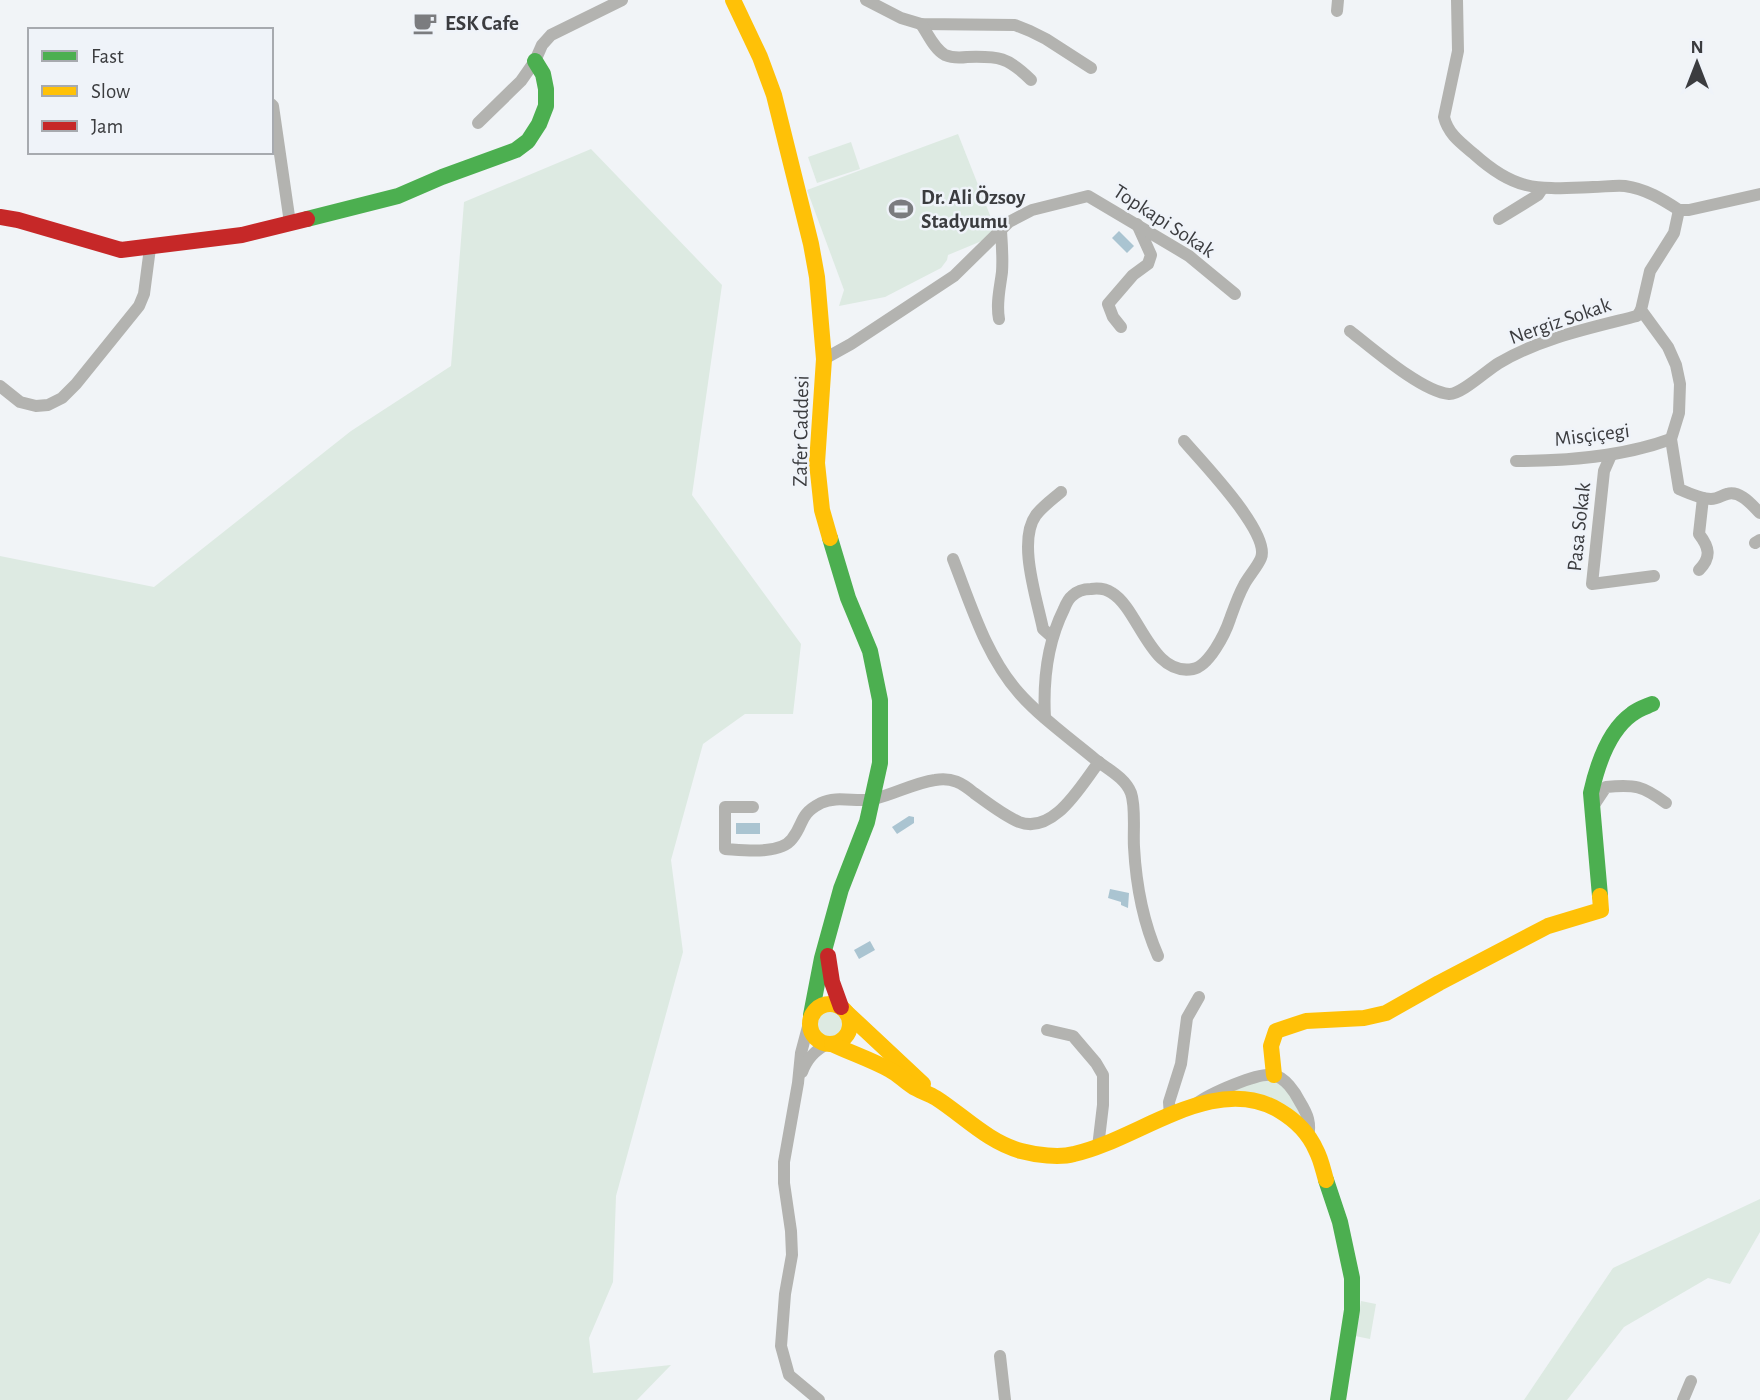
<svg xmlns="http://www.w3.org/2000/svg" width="1760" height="1400" font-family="'Alegreya Sans',sans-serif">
<rect width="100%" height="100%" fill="#f1f4f7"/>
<g fill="#ddeae2">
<path d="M 958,134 L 995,228 L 989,238 L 948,255 L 947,260 L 941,268 L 885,297 L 839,306 L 844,290 L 807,190 Z"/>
<path d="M 851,142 L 860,169 L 817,183 L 808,157 Z"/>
<path d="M 591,149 L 722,285 L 692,495 L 801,644 L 793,714 L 745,714 L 703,744 L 671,860 L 683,952 L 616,1196 L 613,1282 L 589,1338 L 593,1373 L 671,1365 L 637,1400 L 0,1400 L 0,556 L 154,587 L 351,431 L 451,366 L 464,202 Z"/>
<circle cx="829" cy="1023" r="16"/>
<path d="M 1275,1079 L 1285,1086 L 1307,1123 C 1280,1099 1261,1090 1224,1092 L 1241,1085 Z"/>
<path d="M 1760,1199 L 1760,1232 L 1730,1284 L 1708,1278 L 1624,1327 L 1567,1400 L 1524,1400 L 1613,1268 Z"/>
<path d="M 1361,1301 L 1376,1304 L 1370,1339 L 1355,1336 Z"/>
</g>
<g fill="#aac4d1">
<path d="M 1119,231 L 1134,246 L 1127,253 L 1112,238 Z"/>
<path d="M 909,816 L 914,817 L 914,823 L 897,834 L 892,827 Z"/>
<rect x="736" y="823" width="24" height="11"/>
<path d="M 1110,889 L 1129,893 L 1128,908 L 1121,905 L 1121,902 L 1108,898 Z"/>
<path d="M 870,941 L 875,950 L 859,959 L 854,950 Z"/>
</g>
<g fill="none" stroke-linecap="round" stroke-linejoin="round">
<g stroke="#b3b3b0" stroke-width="12">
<path d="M 866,0 L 901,18 L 921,24 L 1015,25 L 1030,31 L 1046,39 L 1091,68"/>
<path d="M 1457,0 L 1458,51 L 1444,117 C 1448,134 1461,143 1474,154 C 1517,193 1539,189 1593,187 C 1603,187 1615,185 1625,186 C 1646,189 1662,199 1679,210"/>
<path d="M 1337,11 L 1338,0"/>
<path d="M 921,24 C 928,34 934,49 945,55 C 952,58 959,58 967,57 C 999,56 1008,57 1031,80"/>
<path d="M 271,104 L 273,106 L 290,223"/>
<path d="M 478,123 L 521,81 L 535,61 L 542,45 L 551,35 L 622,0"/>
<path d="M 1679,210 L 1674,233 L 1650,271 L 1641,310 L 1668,347 L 1676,365 L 1680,384 L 1679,413 L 1671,439 L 1679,489 C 1688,493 1701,499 1711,499 C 1718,499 1722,495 1727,494 C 1740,490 1752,505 1760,513"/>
<path d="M 1679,210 L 1689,210 L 1760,194"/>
<path d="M 1499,219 L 1538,195 L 1542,189"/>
<path d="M 999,319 C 996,303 1000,288 1002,272 C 1003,258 1002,245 1001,231"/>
<path d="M 1121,327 L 1113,317 L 1108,304 L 1133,275 L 1148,264 L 1151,255 L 1137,224"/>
<path d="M 1350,331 C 1372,348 1422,392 1449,394 C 1461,395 1487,370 1499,363 C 1541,338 1590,328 1637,316 L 1641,310"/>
<path d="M 824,359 L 851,344 L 954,276 L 1009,222 L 1032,210 L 1088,196 L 1189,256 L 1235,294"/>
<path d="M 0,386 L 20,402 L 36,406 L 48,405 L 62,398 L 76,384 L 139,306 L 144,294 L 150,248"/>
<path d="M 1611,455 L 1604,471 L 1592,584 L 1654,576"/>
<path d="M 1516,461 C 1568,461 1622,457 1671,439"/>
<path d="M 1755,543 L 1760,540"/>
<path d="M 953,559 C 971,605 986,656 1019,693 C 1041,718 1071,739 1096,760 C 1109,770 1125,778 1131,793 C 1136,807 1133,832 1134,847 C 1136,884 1143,922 1158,956"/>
<path d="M 1699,570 C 1712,557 1709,547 1699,534 L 1703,498"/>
<path d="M 1052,637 L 1043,629 C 1037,599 1017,541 1036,515 C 1043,506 1053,499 1061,492"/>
<path d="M 1045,718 C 1043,681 1047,643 1064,609 C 1066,604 1068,599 1072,596 C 1077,591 1084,589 1091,589 C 1098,588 1106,589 1112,593 C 1139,609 1151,677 1193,669 C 1209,666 1225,634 1230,619 C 1234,608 1238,596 1244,585 C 1248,577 1258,566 1261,558 C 1271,533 1201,461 1184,441"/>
<path d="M 753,807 L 725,807 L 725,849 C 743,850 780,855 792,839 C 805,823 798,815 821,803 C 837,795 858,803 874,799 C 895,794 914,783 935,780 C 952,777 962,783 974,793 C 988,803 1003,815 1019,822 C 1054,835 1081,785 1099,762"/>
<path d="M 1592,808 L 1606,787 C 1635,784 1643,786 1666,803"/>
<path d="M 809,1023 L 801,1053 L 798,1083 L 784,1162 L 784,1183 L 791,1231 L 792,1255 L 785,1294 L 781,1346 L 789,1375 L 819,1400"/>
<path d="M 1047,1030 L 1073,1036 L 1096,1063 L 1103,1075 L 1103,1105 L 1098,1147"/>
<path d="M 802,1072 C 807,1059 814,1051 827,1044"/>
<path d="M 1196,1104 C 1209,1094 1258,1072 1273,1075 C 1285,1077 1295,1092 1300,1102 C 1308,1115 1311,1123 1308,1138"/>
<path d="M 1170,1116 L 1169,1102 L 1181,1064 L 1187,1018 L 1199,997"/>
<path d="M 1000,1356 L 1005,1400"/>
<path d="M 1683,1400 L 1691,1381"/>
</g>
<g stroke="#4caf50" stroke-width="16">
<path d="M 307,219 L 398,196 L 442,177 L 516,150 L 528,141 L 539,124 L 546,106 L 546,89 L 543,74 L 535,61"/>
<path d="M 1600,896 L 1591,793 C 1597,766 1608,731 1632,714 C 1638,709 1645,707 1652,704"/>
<path d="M 811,1015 L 822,958 L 841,889 L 867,822 L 880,763 L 880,700 L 870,651 L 848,598 L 830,538"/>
<path d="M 1326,1180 L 1340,1222 L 1352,1278 L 1352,1310 L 1338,1400"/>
</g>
<g stroke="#ffc107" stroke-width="16">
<path d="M 733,0 L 760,57 L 774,95 L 811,244 L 817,277 L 824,359 L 817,463 L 822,510 L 830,538"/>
<circle cx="830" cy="1024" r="20"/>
<path d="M 847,1013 L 923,1084"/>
<path d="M 832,1044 C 851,1053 872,1060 890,1070 C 898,1074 904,1081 912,1086 C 919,1091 928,1093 936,1098 C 964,1116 988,1142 1021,1151 C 1036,1155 1059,1158 1074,1154 C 1138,1140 1215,1071 1280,1111 C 1295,1120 1309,1134 1316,1150 C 1321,1159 1323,1170 1326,1180"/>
<path d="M 1274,1075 L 1271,1046 L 1276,1031 L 1306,1021 L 1364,1018 L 1386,1013 L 1439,983 L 1548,926 L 1601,910 L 1600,896"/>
</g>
<g stroke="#c62828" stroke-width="16">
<path d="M 0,217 L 18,220 L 121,250 L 242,235 L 307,219"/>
<path d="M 828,956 L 832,982 L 841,1007"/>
</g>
</g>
<defs>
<g id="cafe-bare" transform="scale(1.89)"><path d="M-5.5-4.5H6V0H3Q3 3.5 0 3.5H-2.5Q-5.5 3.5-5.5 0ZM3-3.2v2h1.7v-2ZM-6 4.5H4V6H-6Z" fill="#7b7c7f" stroke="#eff3f9" stroke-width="2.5" paint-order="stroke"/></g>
<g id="stadium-bare" transform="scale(1.89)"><path d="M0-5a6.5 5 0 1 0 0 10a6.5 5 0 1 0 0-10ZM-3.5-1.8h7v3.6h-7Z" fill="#7b7c7f" stroke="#eff3f9" stroke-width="2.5" paint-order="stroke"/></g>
</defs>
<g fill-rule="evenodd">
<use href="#cafe-bare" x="425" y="23"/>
<use href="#stadium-bare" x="901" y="209"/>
</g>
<g text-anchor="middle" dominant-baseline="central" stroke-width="5" stroke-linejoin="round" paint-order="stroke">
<g font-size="21" font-weight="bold" fill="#3b3c3f" stroke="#eff3f9" text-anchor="start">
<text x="445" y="23">ESK Cafe</text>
<text x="921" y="197">Dr. Ali Özsoy<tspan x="921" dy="24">Stadyumu</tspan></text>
</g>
<g font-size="21" fill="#3b3c3f" stroke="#eff3f9">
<text transform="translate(1164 221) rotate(33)">Topkapi Sokak</text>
<text transform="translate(1560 321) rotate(-19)">Nergiz Sokak</text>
<text transform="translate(801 431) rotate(-89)">Zafer Caddesi</text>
<text transform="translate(1592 435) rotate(-7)">Misçiçegi</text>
<text transform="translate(1579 527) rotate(-84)">Pasa Sokak</text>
</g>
</g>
<rect x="28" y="28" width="245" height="126" fill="#eff3f9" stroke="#a7aaaf" stroke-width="2"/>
<rect x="42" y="51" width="35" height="10" fill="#4caf50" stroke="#a7aaaf" stroke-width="2"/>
<text x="91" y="63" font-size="21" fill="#3b3c3f">Fast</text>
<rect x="42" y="86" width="35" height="10" fill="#ffc107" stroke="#a7aaaf" stroke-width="2"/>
<text x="91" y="98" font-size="21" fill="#3b3c3f">Slow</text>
<rect x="42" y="121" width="35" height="10" fill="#c62828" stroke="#a7aaaf" stroke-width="2"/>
<text x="91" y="133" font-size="21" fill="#3b3c3f">Jam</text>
<g transform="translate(1697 63)" stroke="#eff3f9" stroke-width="5" paint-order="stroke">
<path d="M0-5L12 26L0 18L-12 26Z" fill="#3b3c3f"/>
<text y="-10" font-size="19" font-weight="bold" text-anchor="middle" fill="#3b3c3f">N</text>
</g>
</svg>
